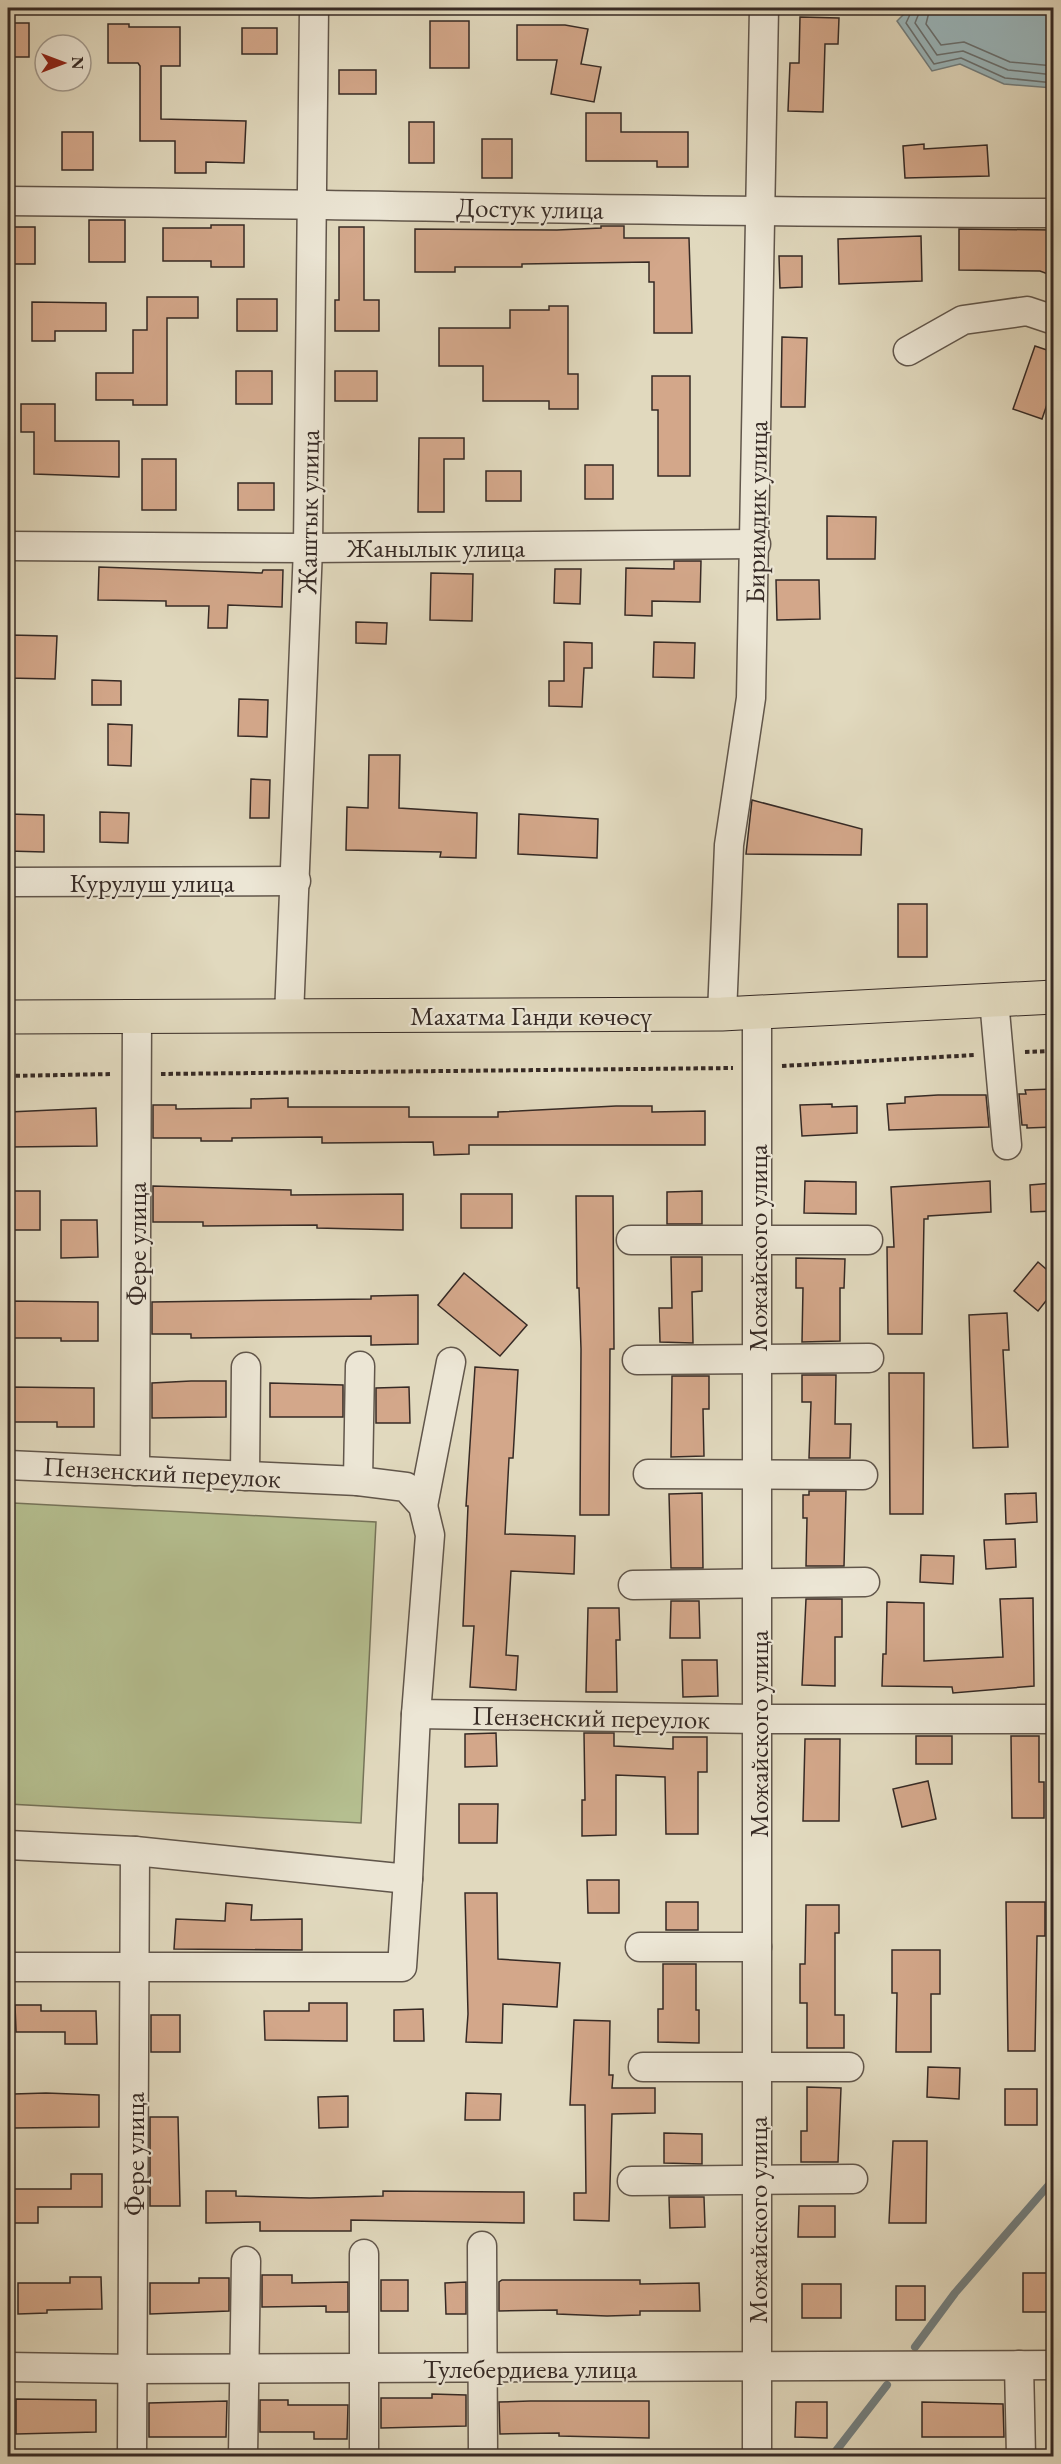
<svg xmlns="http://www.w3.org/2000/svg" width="1061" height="2464" font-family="'EB Garamond',serif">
<rect width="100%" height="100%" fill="#e1d9be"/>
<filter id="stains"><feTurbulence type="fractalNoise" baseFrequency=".00333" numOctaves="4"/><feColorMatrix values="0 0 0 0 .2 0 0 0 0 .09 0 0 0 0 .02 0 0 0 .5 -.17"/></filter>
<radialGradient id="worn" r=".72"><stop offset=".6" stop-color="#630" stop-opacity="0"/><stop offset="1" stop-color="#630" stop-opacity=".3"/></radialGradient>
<path fill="#b5bf90" stroke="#76745a" stroke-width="1.5" d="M 13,1503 L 376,1522 L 361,1823 L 8,1804 L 8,1603 Z"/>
<path fill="#9ab7bd" stroke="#727f80" stroke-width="1.5" d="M 910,8 L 1053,8 L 1053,88 L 1004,84 L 960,64 L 932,71 L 897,21 Z"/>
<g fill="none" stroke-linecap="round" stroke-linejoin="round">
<g stroke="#687071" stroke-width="1.5">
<path d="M 913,8 L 906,23 L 934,64 L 961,58 L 1005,78 L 1054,83"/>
<path d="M 921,8 L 915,23 L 937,55 L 963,51 L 1008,70 L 1054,75"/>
<path d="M 930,8 L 926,24 L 941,45 L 964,42 L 1010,62 L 1054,66"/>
</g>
<g stroke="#727f80" stroke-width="8">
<path d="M 915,2347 L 955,2293 L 1054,2179"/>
<path d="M 832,2456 L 887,2385"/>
</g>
</g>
<g fill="#d3a78a" stroke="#362a25" stroke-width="1.5">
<path d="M 800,17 L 839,18 L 838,44 L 825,44 L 823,112 L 788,111 L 790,63 L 799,63 Z"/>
<rect x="430" y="21" width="39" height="47"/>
<rect x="8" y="23" width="21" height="34"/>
<path d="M 108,24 L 129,24 L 129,27 L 180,27 L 180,66 L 161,66 L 161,119 L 246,121 L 244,163 L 206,162 L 206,173 L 175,173 L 175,141 L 140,141 L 140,66 L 138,63 L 108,63 Z"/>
<path d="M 517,25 L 565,25 L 588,29 L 581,64 L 601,67 L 594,102 L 551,94 L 557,60 L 517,60 Z"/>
<rect x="242" y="28" width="35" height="26"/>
<rect x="339" y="70" width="37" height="24"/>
<path d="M 586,113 L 621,113 L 621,132 L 688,132 L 688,167 L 657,167 L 657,161 L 586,161 Z"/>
<rect x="409" y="122" width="25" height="41"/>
<rect x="62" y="132" width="31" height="38"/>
<rect x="482" y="139" width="30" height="39"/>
<path d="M 924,144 L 924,149 L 987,145 L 989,176 L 905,178 L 903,146 Z"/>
<rect x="89" y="220" width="36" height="42"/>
<path d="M 211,225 L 244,225 L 244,267 L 211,267 L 211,261 L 163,261 L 163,228 L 211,228 Z"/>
<path d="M 601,226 L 624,226 L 624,238 L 689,238 L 692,333 L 654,333 L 654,282 L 649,282 L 649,262 L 522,264 L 522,267 L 455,267 L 455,272 L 415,272 L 415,229 L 557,230 L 601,228 Z"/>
<rect x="8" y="227" width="27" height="37"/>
<path d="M 339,227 L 364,227 L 364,300 L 379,300 L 379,331 L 335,331 L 335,300 L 339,300 Z"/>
<path d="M 959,229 L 1053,230 L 1053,276 L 1040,271 L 959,270 Z"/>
<path d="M 921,236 L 922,281 L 839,284 L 838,239 Z"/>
<path d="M 779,256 L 802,256 L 802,287 L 780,288 Z"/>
<path d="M 147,297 L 198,297 L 198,318 L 167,318 L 167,405 L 133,405 L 133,400 L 96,400 L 96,373 L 133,373 L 133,330 L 147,330 Z"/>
<rect x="237" y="299" width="40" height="32"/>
<path d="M 32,302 L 106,303 L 106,331 L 55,331 L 55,341 L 32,341 Z"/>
<path d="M 549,306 L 568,306 L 568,374 L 578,374 L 578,409 L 549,409 L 549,401 L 483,401 L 483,366 L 439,366 L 439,328 L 510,328 L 510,310 L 549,310 Z"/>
<path d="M 782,337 L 807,338 L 805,407 L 781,407 Z"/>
<path d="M 1035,346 L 1053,352 L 1053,387 L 1042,419 L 1013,409 Z"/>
<rect x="236" y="371" width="36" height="33"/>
<rect x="335" y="371" width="42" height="30"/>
<path d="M 652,376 L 690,376 L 690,476 L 658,476 L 658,410 L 652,410 Z"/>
<path d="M 21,404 L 55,404 L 55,441 L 119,441 L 119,477 L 34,474 L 34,432 L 21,432 Z"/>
<path d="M 419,438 L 464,438 L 464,459 L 444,459 L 444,512 L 418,512 Z"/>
<rect x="142" y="459" width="34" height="51"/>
<rect x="585" y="465" width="28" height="34"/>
<rect x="486" y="471" width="35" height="30"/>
<rect x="238" y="483" width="36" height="27"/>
<path d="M 827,516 L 876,517 L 875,559 L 827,559 Z"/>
<path d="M 674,561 L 701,561 L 700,602 L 652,601 L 652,616 L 625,615 L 626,568 L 674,569 Z"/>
<path d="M 99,567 L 262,573 L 263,570 L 283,570 L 282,607 L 228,605 L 227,628 L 208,628 L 209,606 L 166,606 L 166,601 L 98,600 Z"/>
<path d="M 555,569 L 581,569 L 580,604 L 554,603 Z"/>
<path d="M 431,573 L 473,574 L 472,621 L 430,620 Z"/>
<path d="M 776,580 L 819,580 L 820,619 L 777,620 Z"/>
<path d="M 356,622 L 387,623 L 386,644 L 356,643 Z"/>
<path d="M 9,635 L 57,636 L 55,679 L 8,678 Z"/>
<path d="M 564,642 L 592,643 L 592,668 L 584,668 L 582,707 L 549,706 L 549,681 L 564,681 Z"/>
<path d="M 654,642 L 695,643 L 694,678 L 653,677 Z"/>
<path d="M 92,680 L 121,681 L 121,705 L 92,705 Z"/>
<path d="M 239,699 L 268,700 L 267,737 L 238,736 Z"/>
<path d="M 108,724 L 132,725 L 131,766 L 108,765 Z"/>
<path d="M 369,755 L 400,755 L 399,808 L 477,813 L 476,858 L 440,857 L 441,852 L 346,850 L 347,807 L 368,808 Z"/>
<path d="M 251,779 L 270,780 L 269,818 L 250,818 Z"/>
<path d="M 752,800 L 862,829 L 861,855 L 746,854 Z"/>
<path d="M 100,812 L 129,813 L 128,843 L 100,842 Z"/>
<path d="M 8,814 L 44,815 L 44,852 L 8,851 Z"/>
<path d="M 519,814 L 598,819 L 597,858 L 518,854 Z"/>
<rect x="898" y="904" width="29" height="53"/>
<path d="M 1053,1089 L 1053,1127 L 1027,1128 L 1027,1125 L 1022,1125 L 1019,1094 L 1026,1094 L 1025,1090 Z"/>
<path d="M 938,1095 L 986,1095 L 989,1127 L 889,1130 L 887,1104 L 905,1103 L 905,1097 Z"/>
<path d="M 288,1098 L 288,1107 L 409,1107 L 409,1117 L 498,1117 L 498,1112 L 616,1106 L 652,1106 L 652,1112 L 705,1111 L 705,1145 L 469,1145 L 469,1154 L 434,1155 L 433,1142 L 322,1143 L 322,1137 L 232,1138 L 232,1141 L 201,1141 L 201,1138 L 153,1138 L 153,1105 L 176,1105 L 176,1109 L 251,1108 L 251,1099 Z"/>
<path d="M 832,1104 L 832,1107 L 857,1106 L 857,1133 L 802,1136 L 800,1105 Z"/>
<path d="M 96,1108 L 97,1146 L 9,1147 L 9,1112 Z"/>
<path d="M 805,1181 L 856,1182 L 856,1214 L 804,1213 Z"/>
<path d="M 990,1181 L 991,1212 L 928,1216 L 928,1219 L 924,1219 L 922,1334 L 888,1334 L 887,1247 L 894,1247 L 891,1187 Z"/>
<path d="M 1053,1183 L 1053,1211 L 1031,1212 L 1030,1185 Z"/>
<path d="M 153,1186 L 291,1190 L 291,1195 L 403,1194 L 403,1230 L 317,1228 L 317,1225 L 203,1226 L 203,1222 L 153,1222 Z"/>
<rect x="8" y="1191" width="32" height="39"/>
<path d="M 702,1191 L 702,1224 L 667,1224 L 667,1192 Z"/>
<rect x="461" y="1194" width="51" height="34"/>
<path d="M 576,1196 L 613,1196 L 614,1349 L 610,1349 L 609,1515 L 580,1515 L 581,1349 L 579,1288 L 577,1288 Z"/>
<path d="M 61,1220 L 97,1220 L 98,1257 L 61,1258 Z"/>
<path d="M 671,1257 L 702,1257 L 702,1291 L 692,1292 L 693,1343 L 660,1342 L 659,1308 L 672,1308 Z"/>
<path d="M 796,1258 L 845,1259 L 844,1288 L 840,1288 L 840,1341 L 802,1342 L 803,1288 L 796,1288 Z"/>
<path d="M 1038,1262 L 1053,1275 L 1053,1292 L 1038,1311 L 1014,1291 Z"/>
<path d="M 464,1273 L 527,1325 L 500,1356 L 438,1305 Z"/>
<path d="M 418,1295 L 418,1344 L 371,1345 L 371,1336 L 191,1338 L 191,1334 L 152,1334 L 152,1302 L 371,1299 L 371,1296 Z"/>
<path d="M 8,1301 L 98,1302 L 98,1341 L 61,1341 L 61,1338 L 8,1338 Z"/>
<path d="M 1007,1313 L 1009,1350 L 1003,1350 L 1008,1447 L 973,1448 L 969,1315 Z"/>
<path d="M 475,1367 L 518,1370 L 513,1458 L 509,1458 L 505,1534 L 575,1536 L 574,1574 L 511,1571 L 506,1655 L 518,1656 L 516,1690 L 470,1687 L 474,1626 L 463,1626 L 468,1506 L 466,1506 Z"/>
<path d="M 889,1373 L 924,1373 L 923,1514 L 890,1514 Z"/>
<path d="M 802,1375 L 836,1375 L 835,1424 L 851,1424 L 850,1458 L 809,1458 L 811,1402 L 802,1402 Z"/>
<path d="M 672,1376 L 709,1376 L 709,1409 L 703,1409 L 704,1456 L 671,1457 Z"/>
<path d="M 191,1381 L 226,1381 L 226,1417 L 152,1418 L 152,1383 Z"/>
<path d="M 270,1383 L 343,1385 L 343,1417 L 270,1417 Z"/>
<path d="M 9,1387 L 94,1388 L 94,1427 L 57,1427 L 57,1422 L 9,1422 Z"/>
<path d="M 409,1387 L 410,1423 L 376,1423 L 376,1388 Z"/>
<path d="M 809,1491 L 846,1491 L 844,1566 L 806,1566 L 807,1518 L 803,1518 L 803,1495 L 809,1495 Z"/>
<path d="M 702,1493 L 703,1568 L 671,1568 L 669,1494 Z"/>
<path d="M 1036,1493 L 1037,1522 L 1006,1524 L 1005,1494 Z"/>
<path d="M 1015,1539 L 1016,1567 L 986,1569 L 984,1540 Z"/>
<path d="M 921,1555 L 954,1556 L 953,1584 L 920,1582 Z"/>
<path d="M 1033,1598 L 1034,1686 L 953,1693 L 952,1687 L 882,1686 L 883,1654 L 886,1654 L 887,1602 L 924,1603 L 924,1661 L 1003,1657 L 1000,1599 Z"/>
<path d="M 806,1599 L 842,1599 L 842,1637 L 835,1637 L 835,1686 L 802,1685 Z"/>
<path d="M 671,1601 L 699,1601 L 700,1638 L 670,1638 Z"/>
<path d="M 588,1608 L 619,1608 L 620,1640 L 616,1640 L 617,1692 L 586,1692 Z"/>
<path d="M 682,1660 L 717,1660 L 718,1696 L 683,1697 Z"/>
<path d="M 496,1733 L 497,1766 L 465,1767 L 465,1734 Z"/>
<path d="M 584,1733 L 614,1733 L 614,1746 L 673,1749 L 673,1737 L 707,1737 L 707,1772 L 698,1772 L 698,1834 L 666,1834 L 665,1777 L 616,1775 L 616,1835 L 582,1836 L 582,1800 L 585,1800 Z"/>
<rect x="916" y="1736" width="36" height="28"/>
<path d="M 1011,1736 L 1039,1736 L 1039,1782 L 1044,1782 L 1044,1818 L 1012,1818 Z"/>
<path d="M 805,1739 L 840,1739 L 839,1821 L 803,1821 Z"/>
<path d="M 928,1781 L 936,1819 L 902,1827 L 893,1789 Z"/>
<path d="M 459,1804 L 498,1804 L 497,1843 L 459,1843 Z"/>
<path d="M 587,1880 L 619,1880 L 619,1913 L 588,1913 Z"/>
<path d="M 465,1893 L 497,1893 L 498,1959 L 560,1963 L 557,2007 L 503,2004 L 502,2043 L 466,2042 L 468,2014 Z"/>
<rect x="666" y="1902" width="32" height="28"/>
<path d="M 1006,1902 L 1045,1902 L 1045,1936 L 1037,1936 L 1035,2051 L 1008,2051 Z"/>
<path d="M 226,1903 L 252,1905 L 251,1920 L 302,1919 L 302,1950 L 174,1949 L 176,1919 L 225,1921 Z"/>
<path d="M 806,1905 L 839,1905 L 839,1933 L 835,1933 L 835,2015 L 844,2015 L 844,2048 L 807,2048 L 807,2003 L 800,2003 L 800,1964 L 805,1964 Z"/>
<path d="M 892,1950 L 940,1950 L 940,1994 L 931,1994 L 931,2052 L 896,2052 L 897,1993 L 892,1993 Z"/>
<path d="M 663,1964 L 696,1964 L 696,2010 L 699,2010 L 699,2043 L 658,2042 L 658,2009 L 663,2009 Z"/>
<path d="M 309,2003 L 347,2003 L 347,2041 L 265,2040 L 264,2011 L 309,2011 Z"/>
<path d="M 15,2005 L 41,2005 L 41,2011 L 96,2011 L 97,2044 L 65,2044 L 65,2032 L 16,2032 Z"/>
<path d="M 423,2009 L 424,2041 L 394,2041 L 394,2010 Z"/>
<rect x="151" y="2015" width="29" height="37"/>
<path d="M 574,2020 L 610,2021 L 609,2075 L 613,2075 L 612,2088 L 655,2088 L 655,2113 L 612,2114 L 609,2221 L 574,2220 L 574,2193 L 586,2193 L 585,2105 L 570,2105 Z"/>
<path d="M 928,2067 L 960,2068 L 959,2099 L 927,2097 Z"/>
<path d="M 807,2087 L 841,2088 L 838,2162 L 801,2162 L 801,2131 L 807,2131 Z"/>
<rect x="1005" y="2089" width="32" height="36"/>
<path d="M 46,2093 L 99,2095 L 99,2127 L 14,2128 L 14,2094 Z"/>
<path d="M 466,2093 L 501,2094 L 500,2120 L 465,2120 Z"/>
<path d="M 348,2096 L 348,2127 L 319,2128 L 318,2097 Z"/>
<path d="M 150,2117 L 178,2117 L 180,2206 L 150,2206 Z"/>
<path d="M 664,2133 L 702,2134 L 702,2164 L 664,2163 Z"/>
<path d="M 893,2141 L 927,2141 L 926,2223 L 889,2223 Z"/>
<path d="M 71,2174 L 102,2174 L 102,2207 L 38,2207 L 38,2223 L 8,2223 L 8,2189 L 71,2189 Z"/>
<path d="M 206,2191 L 236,2191 L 236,2196 L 310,2198 L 383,2196 L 383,2191 L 524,2192 L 524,2223 L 351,2220 L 351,2231 L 260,2231 L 260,2222 L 206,2223 Z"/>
<path d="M 669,2197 L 704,2197 L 705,2227 L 670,2228 Z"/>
<path d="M 799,2206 L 835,2206 L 835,2237 L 798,2237 Z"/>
<rect x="1023" y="2273" width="30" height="39"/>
<path d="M 262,2275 L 292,2275 L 292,2283 L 348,2282 L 348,2312 L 326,2312 L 326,2306 L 262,2307 Z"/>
<path d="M 70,2277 L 101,2277 L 102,2309 L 47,2310 L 47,2313 L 18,2314 L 18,2283 L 70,2283 Z"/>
<path d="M 199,2278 L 229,2278 L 229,2311 L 150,2314 L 150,2283 L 199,2283 Z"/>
<rect x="381" y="2280" width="27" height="31"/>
<path d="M 502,2280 L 640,2280 L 640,2284 L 699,2283 L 700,2311 L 640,2311 L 640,2315 L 607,2316 L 557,2314 L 557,2310 L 499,2311 L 499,2282 Z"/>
<path d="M 466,2282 L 466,2314 L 446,2314 L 445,2283 Z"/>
<rect x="802" y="2284" width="39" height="34"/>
<rect x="896" y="2286" width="29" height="34"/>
<path d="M 432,2394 L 466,2395 L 466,2426 L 381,2428 L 381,2398 L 432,2398 Z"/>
<path d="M 16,2399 L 96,2400 L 96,2432 L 16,2434 Z"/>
<path d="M 260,2400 L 288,2400 L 288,2405 L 348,2405 L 347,2439 L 314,2439 L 314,2432 L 260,2432 Z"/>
<path d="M 227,2401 L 226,2437 L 149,2437 L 149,2403 Z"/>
<path d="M 530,2401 L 649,2401 L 649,2438 L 559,2436 L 559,2433 L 500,2434 L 499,2402 Z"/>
<path d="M 796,2402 L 827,2402 L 827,2438 L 795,2437 Z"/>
<path d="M 922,2402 L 1003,2404 L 1004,2437 L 922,2437 Z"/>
</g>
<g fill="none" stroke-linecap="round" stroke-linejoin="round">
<g stroke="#61564b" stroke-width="31">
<g id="minor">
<path d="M 8,201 C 356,204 705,213 1054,213"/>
<path d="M 908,351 L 963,320 L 1027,311 L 1054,320"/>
<path d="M 8,546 L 308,548 L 756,544"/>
<path d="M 8,882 L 296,881"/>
<path d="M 994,1000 L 1007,1145"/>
<path d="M 722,1014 L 729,845 L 751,698 L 764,8"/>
<path d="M 289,1016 L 308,548 L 314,8"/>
<path d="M 631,1240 L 868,1240"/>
<path d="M 637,1360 L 869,1358"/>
<path d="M 8,1465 L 358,1481 L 406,1487 L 423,1506 L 430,1535 L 416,1714 L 758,1719 L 1054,1719"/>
<path d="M 135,1471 L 137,1017"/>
<path d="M 648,1474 L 863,1475"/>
<path d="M 245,1476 L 246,1367"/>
<path d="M 358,1481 L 360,1366"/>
<path d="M 423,1506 L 451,1362"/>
<path d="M 633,1585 L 865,1582"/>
<path d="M 8,1845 L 135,1851 L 408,1879 L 416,1714"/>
<path d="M 640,1947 L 757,1947"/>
<path d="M 8,1967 L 402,1967 L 408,1879"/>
<path d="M 643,2067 L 849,2067"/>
<path d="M 632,2181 L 853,2179"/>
<path d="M 482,2246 L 483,2456"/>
<path d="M 364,2254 L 364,2456"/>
<path d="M 1019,2365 L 1021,2456"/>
<path d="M 8,2367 L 133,2369 L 1054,2365"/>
<path d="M 132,2456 L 135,1851"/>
<path d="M 243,2456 L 246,2261"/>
<path d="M 757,2456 L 757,1012"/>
</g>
</g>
<g stroke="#362a25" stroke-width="35">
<path id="major" d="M 8,1017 L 722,1014 L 1054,997"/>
</g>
<g stroke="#362a25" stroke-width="4" stroke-dasharray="4.5 3" stroke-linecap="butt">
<path d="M 1025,1052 L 1054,1051"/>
<path d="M 782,1066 L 975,1055"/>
<path d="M 161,1074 L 733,1068"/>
<path d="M 8,1076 L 112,1074"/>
</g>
<use href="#minor" stroke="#ece6d5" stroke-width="28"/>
<use href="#major" stroke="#e1d9be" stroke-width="33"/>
</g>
<g text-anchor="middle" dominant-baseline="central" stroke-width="4.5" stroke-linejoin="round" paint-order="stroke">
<g font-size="27" fill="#362a25" stroke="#ece6d5">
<text transform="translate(530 208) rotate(1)">Достук улица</text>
<text transform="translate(308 512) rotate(-89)">Жаштык улица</text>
<text transform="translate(756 512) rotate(-89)">Биримдик улица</text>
<text x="436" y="547">Жанылык улица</text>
<text x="152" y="882">Курулуш улица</text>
<text x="531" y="1015">Махатма Ганди көчөсү</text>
<text transform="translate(136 1244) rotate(-90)">Фере улица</text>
<text transform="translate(757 1248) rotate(-90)">Можайского улица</text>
<text transform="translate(162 1472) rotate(3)">Пензенский переулок</text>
<text transform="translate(591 1717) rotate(1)">Пензенский переулок</text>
<text transform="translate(758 1734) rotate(-90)">Можайского улица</text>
<text transform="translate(134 2154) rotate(-90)">Фере улица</text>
<text transform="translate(757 2220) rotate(-90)">Можайского улица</text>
<text x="530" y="2368">Тулебердиева улица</text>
</g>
</g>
<rect width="1061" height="2464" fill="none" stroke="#e1d9be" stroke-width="30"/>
<rect x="9" y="9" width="1043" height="2446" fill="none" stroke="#362a25" stroke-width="3"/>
<rect x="15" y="15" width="1031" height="2434" fill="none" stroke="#362a25" stroke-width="1.5"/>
<g transform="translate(63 63) rotate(90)"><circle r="28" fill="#ece6d5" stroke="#a39b8f" stroke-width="1.5"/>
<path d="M0-4.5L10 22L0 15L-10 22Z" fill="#8f2418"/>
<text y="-9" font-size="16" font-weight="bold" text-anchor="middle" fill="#362a25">N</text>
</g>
<rect width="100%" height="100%" filter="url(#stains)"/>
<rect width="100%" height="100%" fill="url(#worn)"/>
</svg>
